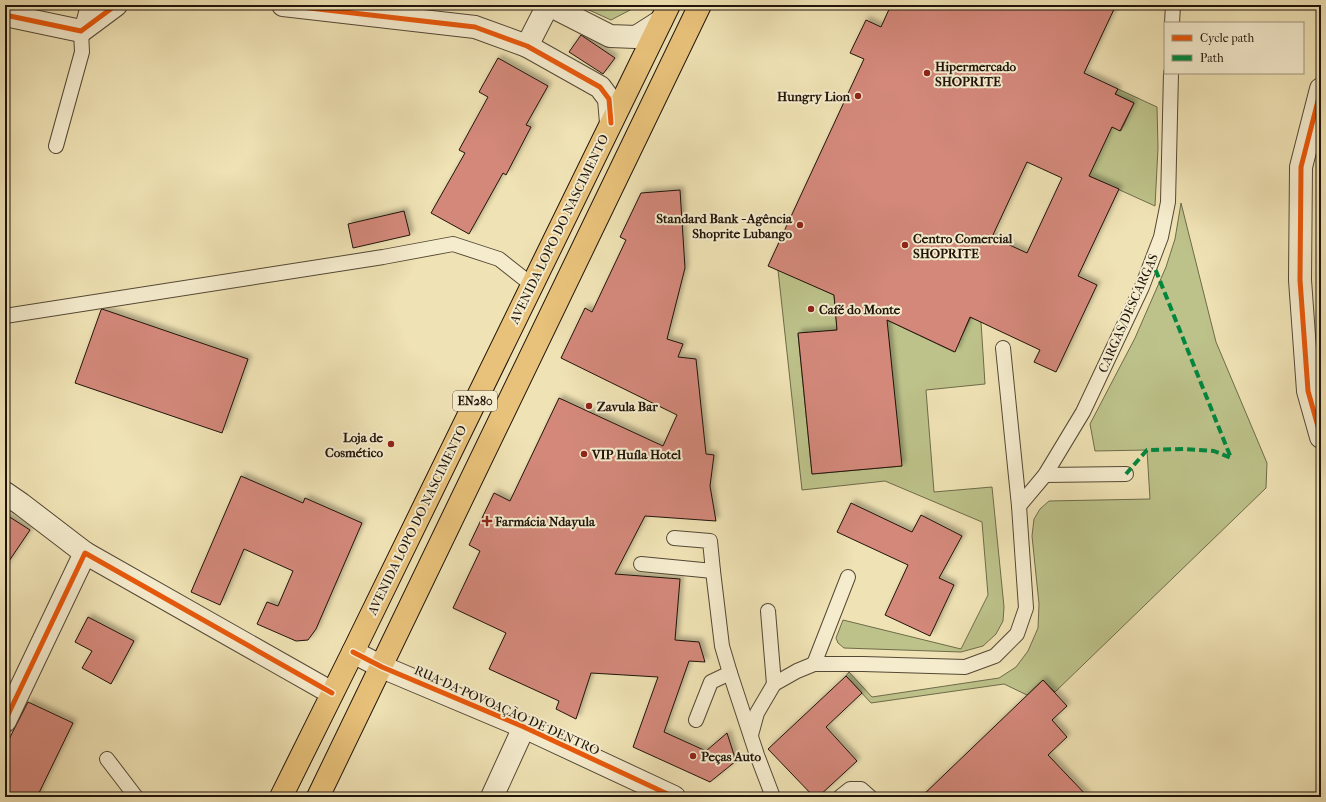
<svg xmlns="http://www.w3.org/2000/svg" width="1326" height="802" font-family="'IM FELL French Canon',serif">
<defs>
<filter id="shadow"><feDropShadow dx="3.5" dy="-3.5" stdDeviation="2" flood-color="#0004"/></filter>
</defs>
<rect width="100%" height="100%" fill="#efe2b4"/>
<filter id="stains"><feTurbulence type="fractalNoise" baseFrequency=".005" numOctaves="4"/><feColorMatrix values="0 0 0 0 .2 0 0 0 0 .09 0 0 0 0 .02 0 0 0 .5 -.17"/></filter>
<radialGradient id="worn" r=".72"><stop offset=".6" stop-color="#630" stop-opacity="0"/><stop offset="1" stop-color="#630" stop-opacity=".3"/></radialGradient>
<g fill="#bdc28a" stroke="#6e6b4a">
<path d="M 578,5 L 610,6 L 633,5 L 632,9 L 611,20 Z"/>
<path d="M 1118,89 L 1157,107 L 1158,148 L 1155,206 L 1089,176 L 1102,122 L 1121,131 L 1134,103 L 1115,94 Z"/>
<path d="M 1181,203 L 1216,342 L 1267,463 L 1266,488 L 1055,692 L 1043,680 L 1027,695 L 1004,684 L 871,703 L 846,676 L 849,672 L 872,697 L 999,678 L 1016,667 L 1028,651 L 1038,628 L 1039,604 L 1032,536 L 1034,519 L 1040,509 L 1049,501 L 1150,499 L 1147,450 L 1095,451 L 1090,424 L 1135,338 L 1166,267 L 1175,239 Z"/>
<path d="M 778,270 L 834,295 L 837,330 L 798,334 L 812,474 L 902,466 L 870,312 L 954,352 L 971,317 L 981,322 L 985,384 L 926,390 L 934,492 L 992,487 L 1004,607 L 1003,621 L 996,634 L 983,646 L 961,652 L 844,648 L 838,643 L 836,638 L 843,620 L 961,649 L 988,595 L 982,522 L 885,481 L 802,490 Z"/>
</g>
<g fill="#d3887a" stroke="#20140a" fill-rule="evenodd" filter="url(#shadow)">
<path d="M 891,5 L 1116,5 L 1084,73 L 1118,89 L 1115,94 L 1134,103 L 1120,131 L 1112,127 L 1089,176 L 1119,189 L 1078,276 L 1097,285 L 1056,372 L 1034,362 L 1040,350 L 970,317 L 955,352 L 887,320 L 902,466 L 812,474 L 798,333 L 837,330 L 834,295 L 768,266 L 864,59 L 850,53 L 866,20 L 881,27 ZM 1027,162 L 1062,178 L 1027,253 L 992,237 Z"/>
<path d="M 581,35 L 615,58 L 603,74 L 569,52 Z"/>
<path d="M 498,58 L 548,86 L 526,125 L 531,127 L 506,175 L 503,173 L 469,234 L 431,213 L 465,153 L 459,150 L 488,97 L 479,92 Z"/>
<path d="M 680,190 L 685,268 L 667,339 L 683,344 L 678,357 L 696,359 L 706,454 L 714,455 L 710,486 L 716,521 L 645,516 L 615,574 L 680,579 L 675,640 L 699,642 L 705,662 L 689,661 L 664,732 L 706,751 L 727,733 L 736,761 L 710,782 L 633,747 L 658,677 L 591,673 L 576,719 L 556,709 L 559,701 L 489,669 L 506,633 L 453,608 L 480,551 L 469,545 L 494,493 L 510,501 L 559,398 L 663,446 L 677,415 L 561,358 L 585,308 L 592,312 L 626,240 L 620,237 L 641,193 Z"/>
<path d="M 404,211 L 410,235 L 353,248 L 348,224 Z"/>
<path d="M 102,309 L 248,359 L 222,433 L 75,383 L 101,310 Z"/>
<path d="M 241,476 L 303,503 L 305,498 L 362,523 L 316,629 L 308,640 L 296,641 L 257,624 L 267,602 L 278,606 L 293,571 L 244,549 L 220,605 L 191,592 Z"/>
<path d="M 851,503 L 912,532 L 921,515 L 962,536 L 939,578 L 954,585 L 930,636 L 885,615 L 908,565 L 837,532 Z"/>
<path d="M 5,514 L 30,530 L 5,567 Z"/>
<path d="M 88,617 L 134,641 L 111,684 L 82,668 L 92,651 L 75,642 Z"/>
<path d="M 846,676 L 862,693 L 826,727 L 857,761 L 818,797 L 814,797 L 768,749 Z"/>
<path d="M 1043,680 L 1067,706 L 1052,720 L 1067,737 L 1048,755 L 1088,797 L 921,797 Z"/>
<path d="M 28,702 L 73,723 L 37,797 L 5,797 L 5,747 Z"/>
</g>
<g fill="none" stroke-linecap="round" stroke-linejoin="round">
<g stroke="#544834" stroke-width="16">
<g id="service">
<path d="M 1172,23 L 1173,5"/>
<path d="M 56,146 L 82,52 L 81,31 L 88,5"/>
<path d="M 5,316 L 383,257 L 453,244 L 499,259 L 532,285"/>
<path d="M 1045,475 L 1126,474"/>
<path d="M 1019,506 L 1045,475 L 1083,412 L 1142,287 L 1161,237 L 1168,202 L 1171,73"/>
<path d="M 641,564 L 713,571 L 710,541 L 674,538"/>
<path d="M 713,571 L 722,646 L 730,673"/>
<path d="M 768,611 L 774,684"/>
<path d="M 814,664 L 848,577"/>
<path d="M 696,720 L 711,682 L 730,673 L 757,755 L 773,797"/>
<path d="M 751,735 L 757,713 L 774,684 L 797,671 L 814,664 L 863,664 L 965,667 L 995,656 L 1017,634 L 1026,608 L 1019,506 L 1003,348"/>
<path d="M 107,759 L 136,797"/>
<path d="M 840,797 L 850,789 L 861,789 L 870,797"/>
</g>
</g>
<g stroke="#544834" stroke-width="24">
<g id="minor">
<path d="M 283,5 L 475,27 L 527,46 L 600,87 L 609,99 L 611,123"/>
<path d="M 549,5 L 610,36 L 636,37 L 661,21"/>
<path d="M 5,15 L 81,31 L 116,5"/>
<path d="M 527,46 L 548,5"/>
<path d="M 1321,89 L 1301,167 L 1300,280 L 1308,391 L 1321,437"/>
<path d="M 5,493 L 21,504 L 85,553"/>
<path d="M 353,652 L 382,667 L 524,727 L 674,797"/>
<path d="M 5,721 L 85,553 L 332,693"/>
<path d="M 492,797 L 524,727"/>
</g>
</g>
<g stroke="#20140a" stroke-width="24">
<g id="primary">
<path d="M 281,797 L 353,652 L 669,5"/>
<path d="M 318,797 L 700,5"/>
</g>
</g>
<use href="#service" stroke="#f5ecce" stroke-width="14"/>
<use href="#minor" stroke="#f5ecce" stroke-width="22"/>
<use href="#primary" stroke="#e8c17a" stroke-width="22"/>
<path stroke="#00873e" stroke-width="4" stroke-dasharray="8 4" stroke-linecap="butt" d="M 1126,474 L 1147,450 L 1184,449 L 1214,451 L 1231,458 L 1152,261"/>
<g stroke="#f5ecce" stroke-width="8">
<g id="cycleway">
<path d="M 283,5 L 475,27 L 527,46 L 600,87 L 609,99 L 611,123"/>
<path d="M 5,15 L 81,31 L 116,5"/>
<path d="M 1321,89 L 1301,167 L 1300,280 L 1308,391 L 1321,437"/>
<path d="M 353,652 L 382,667 L 524,727 L 674,797"/>
<path d="M 5,721 L 85,553 L 332,693"/>
</g>
</g>
<use href="#cycleway" stroke="#e8590c" stroke-width="5"/>
</g>
<g fill="#8f2418" stroke="#f5ecce" stroke-width="1.5">
<circle cx="927" cy="73" r="4"/>
<circle cx="858" cy="96" r="4"/>
<circle cx="800" cy="225" r="4"/>
<circle cx="905" cy="245" r="4"/>
<circle cx="811" cy="309" r="4"/>
<circle cx="589" cy="406" r="4"/>
<circle cx="391" cy="444" r="4"/>
<circle cx="584" cy="454" r="4"/>
<path d="M485 515h4v4h4v4h-4v4h-4v-4h-4v-4h4z"/>
<circle cx="693" cy="756" r="4"/>
</g>
<g text-anchor="middle" dominant-baseline="central" stroke-width="4" stroke-linejoin="round" paint-order="stroke">
<rect fill="#f5ecce" stroke="#605545" stroke-width="1" x="453" y="391" width="44" height="20" rx="3"/>
<g font-size="12" font-weight="bold" fill="#20140a">
<text x="475" y="401">EN280</text>
</g>
<g font-size="13" font-weight="bold" fill="#20140a" stroke="#f5ecce" text-anchor="start">
<text x="935" y="66">Hipermercado<tspan x="935" dy="15">SHOPRITE</tspan></text>
<text x="850" y="96" text-anchor="end">Hungry Lion</text>
<text x="792" y="218" text-anchor="end">Standard Bank - Agência<tspan x="792" dy="15">Shoprite Lubango</tspan></text>
<text x="913" y="238">Centro Comercial<tspan x="913" dy="15">SHOPRITE</tspan></text>
<text x="819" y="309">Café do Monte</text>
<text x="597" y="406">Zavula Bar</text>
<text x="383" y="437" text-anchor="end">Loja de<tspan x="383" dy="15">Cosmético</tspan></text>
<text x="592" y="454">VIP Huíla Hotel</text>
<text x="495" y="521">Farmácia Ndayula</text>
<text x="701" y="756">Peças Auto</text>
</g>
<g font-size="13" fill="#20140a" stroke="#f5ecce">
<text transform="translate(559 229) rotate(-64)">AVENIDA LOPO DO NASCIMENTO</text>
<text transform="translate(1128 313) rotate(-66)">CARGAS/DESCARGAS</text>
<text transform="translate(417 520) rotate(-64)">AVENIDA LOPO DO NASCIMENTO</text>
<text transform="translate(507 710) rotate(24)">RUA DA POVOAÇÃO DE DENTRO</text>
</g>
</g>
<rect width="1326" height="802" fill="none" stroke="#efe2b4" stroke-width="20"/>
<rect x="6" y="6" width="1314" height="790" fill="none" stroke="#20140a" stroke-width="2"/>
<rect x="10" y="10" width="1306" height="782" fill="none" stroke="#20140a"/>
<rect x="1164" y="22" width="140" height="52" fill="#f5ecce" stroke="#a09680"/>
<rect x="1172" y="35" width="20" height="6" fill="#e8590c" stroke="#a09680"/>
<text x="1200" y="42" font-size="12" fill="#20140a">Cycle path</text>
<rect x="1172" y="55" width="20" height="6" fill="#00873e" stroke="#a09680"/>
<text x="1200" y="62" font-size="12" fill="#20140a">Path</text>
<rect width="100%" height="100%" filter="url(#stains)"/>
<rect width="100%" height="100%" fill="url(#worn)"/>
</svg>
